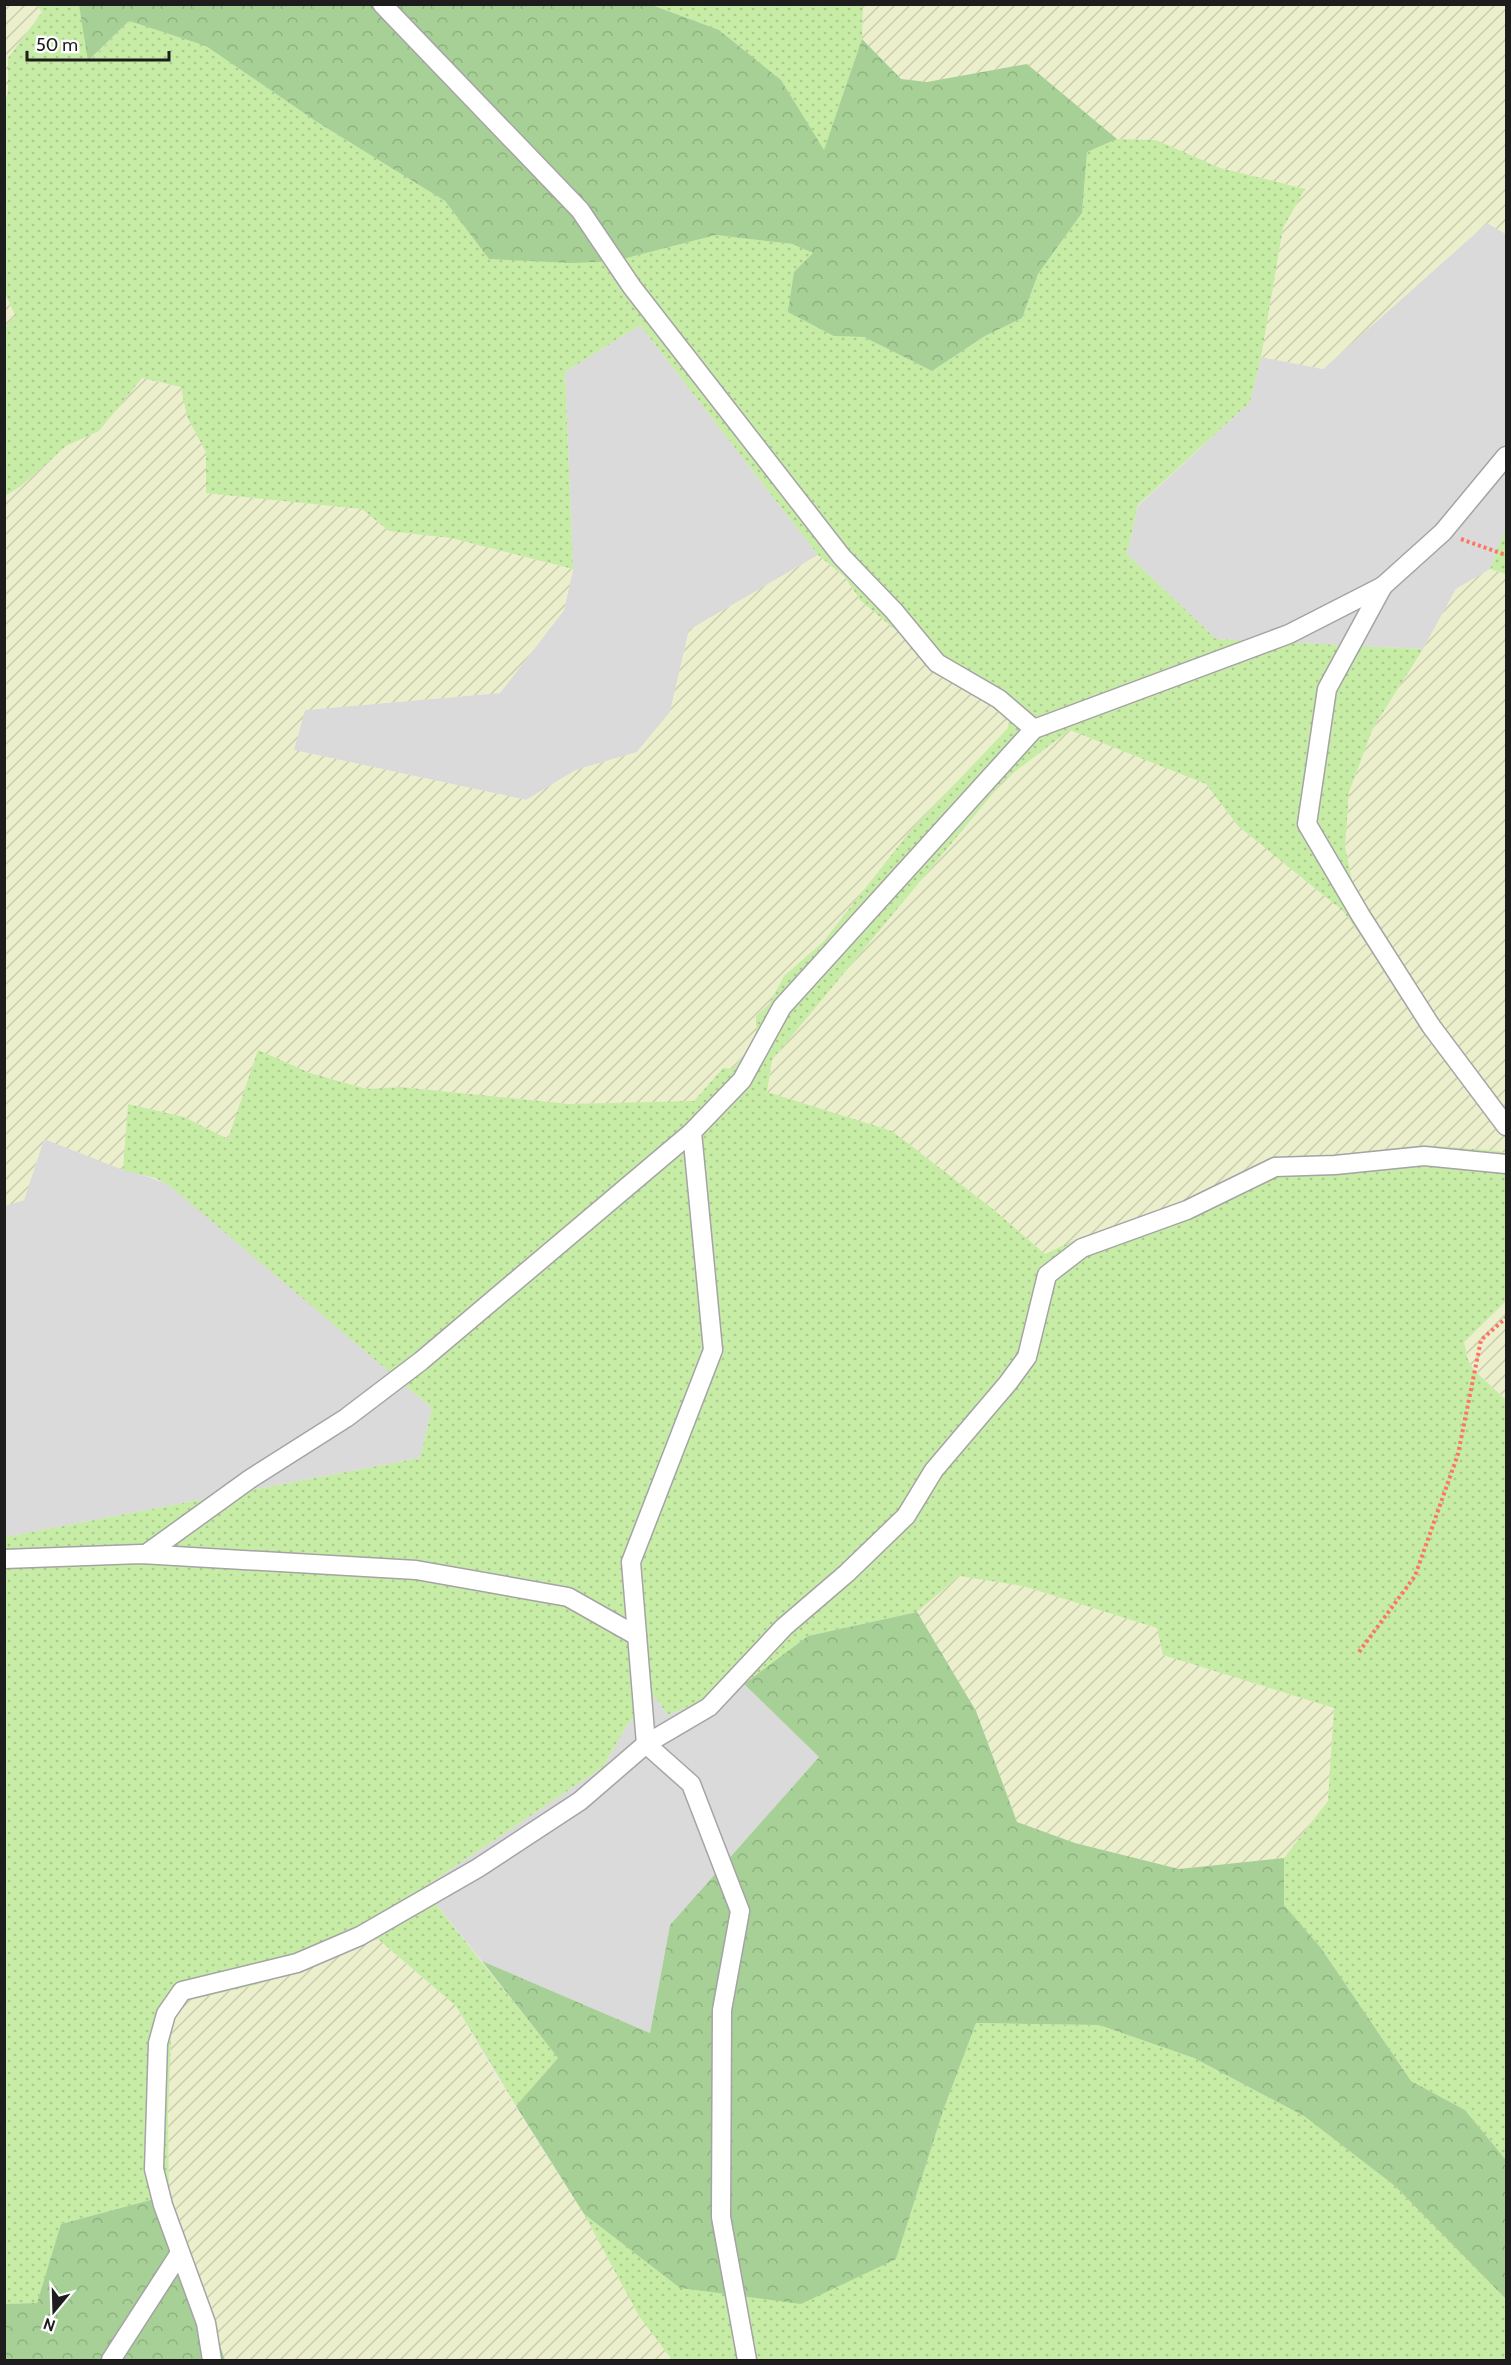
<svg xmlns="http://www.w3.org/2000/svg" width="1511" height="2365" font-family="Cabin,sans-serif">
<defs>
<pattern id="farmland-furrows" width="10" height="10" patternUnits="userSpaceOnUse" patternTransform="scale(1.5)"><rect width="10" height="10" fill="#ecefcc"/><path d="M-1 1l2-2M0 10L10 0M9 11l2-2" fill="none" stroke="#caccaf"/></pattern>
<pattern id="grass-dots" width="8" height="8" patternUnits="userSpaceOnUse" patternTransform="scale(1.5)"><rect width="8" height="8" fill="#c7eca5"/><path d="M2 2h.1M6 6h.1" fill="none" stroke="#aaca8e" stroke-width="1.8" stroke-linecap="round"/></pattern>
<pattern id="forest-crowns" width="20" height="18" patternUnits="userSpaceOnUse" patternTransform="scale(1.5)"><rect width="20" height="18" fill="#a6d095"/><path d="M2 6a3 3 0 1 1 6 0M12 15a3 3 0 1 1 6 0" fill="none" stroke="#8eb280"/></pattern>
</defs>
<rect width="100%" height="100%" fill="#efeae2"/>
<g fill="#dbdada">
<path d="M 1487,223 L 1506,234 L 1506,527 L 1490,569 L 1456,589 L 1423,649 L 1216,639 L 1127,554 L 1138,506 L 1250,402 L 1261,357 L 1323,369 Z"/>
<path d="M 640,325 L 818,555 L 689,630 L 670,712 L 637,752 L 576,770 L 526,800 L 293,750 L 305,710 L 500,693 L 564,610 L 573,569 L 565,372 Z"/>
<path d="M 44,1139 L 170,1185 L 432,1408 L 420,1458 L 5,1537 L 4,1206 L 24,1200 Z"/>
<path d="M 744,1684 L 819,1757 L 670,1925 L 650,2033 L 482,1961 L 423,1888 L 603,1767 L 627,1725 L 655,1697 L 668,1715 Z"/>
</g>
<g fill="url(#farmland-furrows)">
<path d="M 5,5 L 36,5 L 42,12 L 8,58 L 8,91 L 5,103 Z"/>
<path d="M 863,5 L 1506,5 L 1506,234 L 1487,223 L 1323,369 L 1261,357 L 1283,228 L 1304,189 L 1220,168 L 1156,140 L 1117,139 L 1027,64 L 927,82 L 901,79 L 862,39 Z"/>
<path d="M 4,291 L 15,315 L 5,328 L 4,328 Z"/>
<path d="M 142,378 L 181,387 L 187,417 L 206,452 L 206,493 L 363,509 L 389,531 L 451,538 L 573,569 L 564,610 L 500,693 L 305,710 L 294,750 L 526,800 L 576,770 L 637,752 L 670,712 L 689,630 L 818,555 L 845,577 L 860,600 L 899,633 L 926,663 L 983,698 L 1009,719 L 1008,728 L 911,830 L 823,942 L 784,976 L 769,1004 L 756,1016 L 756,1038 L 733,1069 L 723,1068 L 694,1102 L 569,1104 L 400,1087 L 367,1089 L 310,1073 L 258,1051 L 228,1139 L 184,1117 L 128,1104 L 123,1170 L 44,1139 L 24,1200 L 5,1206 L 4,496 L 21,486 L 66,446 L 99,431 Z"/>
<path d="M 1490,569 L 1506,574 L 1506,1115 L 1444,1032 L 1392,947 L 1354,890 L 1345,847 L 1349,792 L 1373,728 L 1423,649 L 1456,589 Z"/>
<path d="M 1070,730 L 1206,784 L 1238,826 L 1343,911 L 1466,1083 L 1506,1135 L 1506,1154 L 1498,1151 L 1423,1145 L 1334,1155 L 1272,1157 L 1183,1201 L 1077,1239 L 1045,1254 L 994,1210 L 892,1131 L 767,1093 L 772,1060 L 1004,780 Z"/>
<path d="M 1506,1301 L 1506,1400 L 1475,1370 L 1468,1360 L 1464,1342 Z"/>
<path d="M 959,1576 L 1023,1586 L 1157,1628 L 1163,1655 L 1334,1708 L 1328,1801 L 1284,1858 L 1179,1869 L 1075,1843 L 1017,1822 L 976,1711 L 917,1612 Z"/>
<path d="M 378,1939 L 456,2006 L 494,2073 L 584,2214 L 639,2316 L 672,2360 L 225,2360 L 169,2195 L 168,2114 L 172,2014 L 189,2000 L 256,1985 Z"/>
</g>
<g fill="url(#grass-dots)">
<path d="M 36,5 L 79,5 L 89,61 L 129,21 L 206,46 L 317,122 L 445,201 L 489,259 L 615,261 L 716,235 L 792,244 L 814,253 L 794,272 L 834,336 L 864,337 L 932,371 L 985,336 L 1022,318 L 1038,274 L 1082,213 L 1087,152 L 1117,139 L 1156,140 L 1220,168 L 1305,189 L 1283,228 L 1261,357 L 1250,402 L 1138,505 L 1127,554 L 1216,639 L 1423,649 L 1373,728 L 1349,792 L 1345,847 L 1354,890 L 1392,947 L 1444,1032 L 1506,1115 L 1506,1135 L 1466,1083 L 1343,911 L 1238,826 L 1206,784 L 1070,730 L 1004,780 L 772,1060 L 767,1092 L 892,1131 L 994,1210 L 1045,1254 L 1077,1239 L 1183,1201 L 1272,1157 L 1335,1155 L 1423,1145 L 1499,1151 L 1506,1154 L 1506,1301 L 1464,1342 L 1468,1360 L 1474,1370 L 1506,1400 L 1506,2160 L 1465,2110 L 1411,2081 L 1321,1948 L 1284,1905 L 1284,1858 L 1328,1801 L 1334,1708 L 1163,1655 L 1157,1628 L 1023,1586 L 959,1576 L 917,1612 L 808,1636 L 744,1684 L 668,1715 L 655,1697 L 627,1725 L 603,1767 L 423,1888 L 558,2058 L 516,2106 L 456,2006 L 378,1939 L 256,1985 L 189,2000 L 172,2015 L 168,2114 L 169,2195 L 61,2224 L 37,2303 L 5,2304 L 5,1537 L 420,1458 L 432,1408 L 170,1186 L 155,1178 L 123,1170 L 128,1104 L 184,1117 L 228,1139 L 258,1050 L 310,1073 L 367,1089 L 400,1087 L 569,1104 L 694,1101 L 723,1068 L 733,1069 L 756,1039 L 756,1016 L 769,1004 L 784,976 L 823,942 L 911,830 L 1008,728 L 1009,719 L 983,698 L 926,663 L 899,633 L 860,600 L 845,577 L 818,555 L 640,325 L 565,372 L 573,569 L 451,538 L 389,531 L 362,509 L 206,493 L 206,452 L 187,417 L 181,387 L 142,378 L 99,431 L 66,446 L 21,486 L 5,496 L 5,328 L 15,315 L 4,291 L 5,103 L 8,91 L 8,58 L 42,12 Z"/>
<path d="M 652,5 L 863,5 L 862,39 L 824,151 L 781,80 L 719,30 Z"/>
<path d="M 1506,527 L 1506,574 L 1490,569 Z"/>
<path d="M 976,2023 L 1099,2025 L 1194,2058 L 1304,2116 L 1395,2186 L 1506,2299 L 1506,2360 L 672,2360 L 639,2316 L 584,2214 L 680,2288 L 896,2259 L 944,2108 Z"/>
</g>
<g fill="url(#forest-crowns)">
<path d="M 79,5 L 652,5 L 719,30 L 781,80 L 824,150 L 862,39 L 901,79 L 927,82 L 1027,64 L 1117,139 L 1087,152 L 1082,213 L 1038,274 L 1022,318 L 985,336 L 932,371 L 864,337 L 834,336 L 788,312 L 794,272 L 813,253 L 792,244 L 716,235 L 615,261 L 572,263 L 489,259 L 445,201 L 317,122 L 206,46 L 129,21 L 88,61 Z"/>
<path d="M 917,1612 L 976,1711 L 1017,1822 L 1075,1843 L 1179,1869 L 1284,1858 L 1284,1905 L 1321,1948 L 1411,2081 L 1465,2110 L 1506,2160 L 1506,2299 L 1395,2186 L 1304,2116 L 1194,2058 L 1099,2025 L 976,2023 L 944,2108 L 896,2259 L 801,2304 L 680,2288 L 584,2214 L 516,2106 L 558,2058 L 482,1961 L 650,2033 L 670,1925 L 819,1757 L 744,1684 L 808,1636 Z"/>
<path d="M 169,2195 L 225,2360 L 5,2360 L 4,2304 L 37,2303 L 61,2224 Z"/>
</g>
<g fill="none" stroke-linecap="round" stroke-linejoin="round">
<g stroke="#a4a4a4" stroke-width="21">
<g id="street">
<path d="M 382,4 L 580,210 L 632,287 L 842,557 L 894,611 L 937,663 L 999,699 L 1034,729"/>
<path d="M 1383,586 L 1327,689 L 1307,824 L 1361,916 L 1431,1026 L 1506,1126"/>
<path d="M 146,1554 L 250,1479 L 346,1418 L 421,1361 L 692,1132"/>
<path d="M 4,1559 L 141,1554 L 416,1570 L 568,1597 L 637,1636"/>
<path d="M 111,2360 L 180,2253"/>
<path d="M 212,2360 L 206,2323 L 163,2205 L 154,2169 L 158,2043 L 166,2014 L 182,1991 L 297,1963 L 360,1936 L 478,1868 L 580,1801 L 646,1744 L 709,1707 L 784,1627 L 847,1573 L 906,1516 L 934,1470 L 1008,1383 L 1027,1357 L 1047,1275 L 1082,1248 L 1187,1210 L 1275,1167 L 1335,1165 L 1424,1156 L 1506,1164"/>
<path d="M 747,2360 L 721,2217 L 722,2010 L 740,1911 L 691,1784 L 646,1744 L 631,1562 L 713,1350 L 692,1132 L 742,1080 L 782,1007 L 1034,729 L 1289,634 L 1383,586 L 1443,532 L 1506,456"/>
</g>
</g>
<g stroke="#ff7463" stroke-width="4" stroke-dasharray="3 3" stroke-linecap="butt">
<path d="M 1461,539 L 1506,555"/>
<path d="M 1359,1652 L 1415,1576 L 1458,1454 L 1481,1340 L 1506,1318"/>
</g>
<use href="#street" stroke="#fff" stroke-width="18"/>
</g>
<rect width="1511" height="2365" fill="none" stroke="#1d1d1d" stroke-width="12"/>
<g transform="translate(54 2311) rotate(199)" stroke="#ffffff" stroke-width="4.5" paint-order="stroke">
<path d="M0-4.5L10 22L0 15L-10 22Z" fill="#1d1d1d"/>
<text y="-9" font-size="16" font-weight="bold" text-anchor="middle" fill="#1d1d1d">N</text>
</g>
<path d="M27 51v9h142v-9" fill="none" stroke="#1d1d1d" stroke-width="3"/>
<text x="36" y="51" font-size="18" fill="#1d1d1d" stroke="#ffffff" stroke-width="4.5" paint-order="stroke">50 m</text>
</svg>
